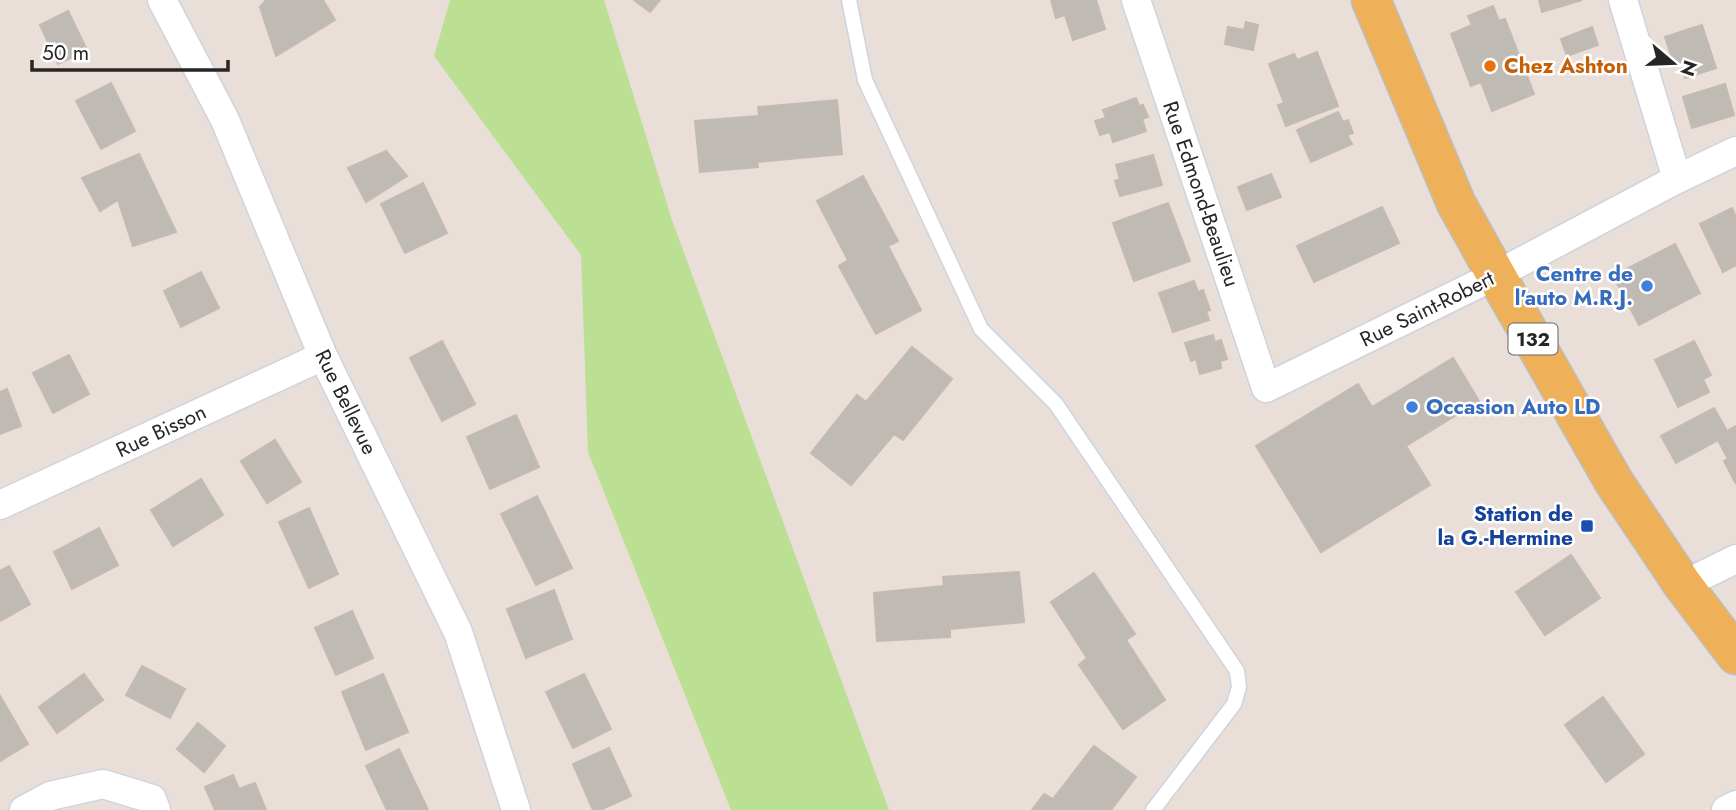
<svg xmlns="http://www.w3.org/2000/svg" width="1736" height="810" font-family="Jost,sans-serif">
<rect width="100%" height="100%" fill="#e9ded8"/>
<path fill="#bbe094" d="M 450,0 L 604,0 L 672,220 L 889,810 L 731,810 L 588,452 L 581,255 L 434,56 Z"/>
<g fill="#c0bab4" stroke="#c4bab2" stroke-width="2">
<path d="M 266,0 L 323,0 L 335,20 L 276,56 L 260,7 Z"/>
<path d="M 634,0 L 660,0 L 650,12 Z"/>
<path d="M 1051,0 L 1096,0 L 1105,29 L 1073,40 L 1065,15 L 1056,18 Z"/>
<path d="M 1539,0 L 1582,0 L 1542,12 Z"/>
<path d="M 1493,6 L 1499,21 L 1505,19 L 1534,94 L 1492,111 L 1481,82 L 1471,86 L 1451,34 L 1472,25 L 1468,16 Z"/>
<path d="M 68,11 L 87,50 L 58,64 L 40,25 Z"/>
<path d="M 1246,22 L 1258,25 L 1253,50 L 1225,44 L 1228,27 L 1244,30 Z"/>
<path d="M 1702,25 L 1716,68 L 1685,78 L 1681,63 L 1674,65 L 1665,37 Z"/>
<path d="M 1592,27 L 1598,45 L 1567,56 L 1561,39 Z"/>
<path d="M 1317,52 L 1338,106 L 1286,126 L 1278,105 L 1284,103 L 1269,64 L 1294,54 L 1297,60 Z"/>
<path d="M 111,83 L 135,131 L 101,149 L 76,101 Z"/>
<path d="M 1725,84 L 1734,115 L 1692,128 L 1683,97 Z"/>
<path d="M 1136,98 L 1139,106 L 1143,105 L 1148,117 L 1142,119 L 1146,131 L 1113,142 L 1110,132 L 1100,135 L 1095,121 L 1106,118 L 1103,110 Z"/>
<path d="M 837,100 L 842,154 L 757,162 L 758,167 L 700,172 L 695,121 L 759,116 L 758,107 Z"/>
<path d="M 1338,112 L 1343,122 L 1348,120 L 1353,133 L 1347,135 L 1352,144 L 1311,162 L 1297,130 Z"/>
<path d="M 386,151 L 407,176 L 366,202 L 348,168 Z"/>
<path d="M 139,154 L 176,232 L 133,246 L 118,200 L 100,211 L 82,178 Z"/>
<path d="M 1153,155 L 1162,185 L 1120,196 L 1115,181 L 1120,179 L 1116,165 Z"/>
<path d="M 1271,174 L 1281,197 L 1247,210 L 1238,187 Z"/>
<path d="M 863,176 L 898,241 L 888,246 L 921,310 L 876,334 L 839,266 L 848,260 L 817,201 Z"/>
<path d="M 423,183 L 447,233 L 405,253 L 381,204 Z"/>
<path d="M 1168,203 L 1190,261 L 1134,281 L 1113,223 Z"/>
<path d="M 1382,207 L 1399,243 L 1314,282 L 1297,246 Z"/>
<path d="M 1732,208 L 1736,217 L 1736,265 L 1723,272 L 1700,224 Z"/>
<path d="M 1675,244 L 1700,293 L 1639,325 L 1613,276 Z"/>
<path d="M 201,272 L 219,308 L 181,327 L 164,291 Z"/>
<path d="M 1194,281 L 1198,292 L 1203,290 L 1210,310 L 1206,311 L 1209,320 L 1173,332 L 1159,293 Z"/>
<path d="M 1213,335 L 1215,342 L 1221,340 L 1227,359 L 1220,361 L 1221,368 L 1200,374 L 1196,359 L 1191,361 L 1185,343 Z"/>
<path d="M 442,341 L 475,404 L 442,421 L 410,358 Z"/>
<path d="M 1694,341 L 1711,375 L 1703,379 L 1709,392 L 1678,407 L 1655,360 Z"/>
<path d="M 912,347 L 952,379 L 903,440 L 894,434 L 851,485 L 811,453 L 857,395 L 866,402 Z"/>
<path d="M 69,355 L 89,394 L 53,413 L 33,373 Z"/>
<path d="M 1453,358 L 1479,401 L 1406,446 L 1430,485 L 1321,552 L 1256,446 L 1358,384 L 1372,407 Z"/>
<path d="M 7,389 L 21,426 L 0,434 L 0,392 Z"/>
<path d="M 1714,408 L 1727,431 L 1736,426 L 1736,484 L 1724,461 L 1728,459 L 1718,440 L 1676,463 L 1661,436 Z"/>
<path d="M 516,415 L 539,467 L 490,489 L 467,437 Z"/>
<path d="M 275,440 L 301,482 L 267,503 L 241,461 Z"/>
<path d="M 201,479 L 223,515 L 173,546 L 151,510 Z"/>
<path d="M 537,496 L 572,568 L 536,585 L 501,514 Z"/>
<path d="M 309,508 L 338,574 L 309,588 L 279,522 Z"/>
<path d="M 99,528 L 118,565 L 72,589 L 54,552 Z"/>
<path d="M 1571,555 L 1600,598 L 1545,635 L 1516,592 Z"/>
<path d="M 9,566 L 30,604 L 0,621 L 0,571 Z"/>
<path d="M 1019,572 L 1024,622 L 950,629 L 950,637 L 877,641 L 874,593 L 944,586 L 943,577 Z"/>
<path d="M 1094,573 L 1135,634 L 1126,640 L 1165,700 L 1123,729 L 1079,665 L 1087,658 L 1051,602 Z"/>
<path d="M 554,590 L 572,639 L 526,658 L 507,609 Z"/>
<path d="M 352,611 L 373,658 L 336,675 L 315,628 Z"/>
<path d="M 142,666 L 185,689 L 170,718 L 126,695 Z"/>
<path d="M 84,674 L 103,700 L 57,733 L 39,707 Z"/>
<path d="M 383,674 L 408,732 L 366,750 L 342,692 Z"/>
<path d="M 584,674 L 611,729 L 573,748 L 546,692 Z"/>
<path d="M 0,696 L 28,744 L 0,761 Z"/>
<path d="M 1603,697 L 1644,754 L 1606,782 L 1565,725 Z"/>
<path d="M 198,723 L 225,746 L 204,772 L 177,749 Z"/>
<path d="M 1094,746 L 1136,777 L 1111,810 L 1032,810 L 1044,794 L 1053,799 Z"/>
<path d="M 609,748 L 631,796 L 600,810 L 593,810 L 573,764 Z"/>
<path d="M 399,749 L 428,810 L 387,810 L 366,766 Z"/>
<path d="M 233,775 L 239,789 L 255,783 L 266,810 L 215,810 L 205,787 Z"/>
</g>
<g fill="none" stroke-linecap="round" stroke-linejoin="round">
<g stroke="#cdd4e0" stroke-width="17">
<path id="service" d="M 849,0 L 865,80 L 981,329 L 1056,404 L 1237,671 L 1239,687 L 1234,704 L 1153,810"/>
</g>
<g stroke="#cdd4e0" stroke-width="31">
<g id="minor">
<path d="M 162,0 L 225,120 L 323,356 L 458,632 L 516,810"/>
<path d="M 1136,0 L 1266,388 L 1496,275 L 1677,179 L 1736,151"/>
<path d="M 1623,0 L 1677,179"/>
<path d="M 0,505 L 323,356"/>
<path d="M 1683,585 L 1736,559"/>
<path d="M 24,810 L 50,796 L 103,784 L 152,799 L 156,810"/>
<path d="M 1726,810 L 1736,805"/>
</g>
</g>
<g stroke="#bebebe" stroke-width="41">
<path id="primary" d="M 1371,0 L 1456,203 L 1496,275 L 1614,482 L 1683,585 L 1736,655"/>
</g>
<use href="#service" stroke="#fff" stroke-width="14"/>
<use href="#minor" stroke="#fff" stroke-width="28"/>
<use href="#primary" stroke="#eeb058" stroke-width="38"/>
</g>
<circle fill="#e8710a" stroke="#fff" stroke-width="2.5" cx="1490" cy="66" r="7"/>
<g fill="#3f7fe0" stroke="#fff" stroke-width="2.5">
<circle cx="1647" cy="286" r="7"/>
<circle cx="1412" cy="407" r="7"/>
</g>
<rect fill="#1a4fb4" stroke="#fff" stroke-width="2.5" x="1580" y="519" width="14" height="14" rx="3.5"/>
<g text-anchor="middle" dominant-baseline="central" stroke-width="5" stroke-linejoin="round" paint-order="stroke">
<rect fill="#fff" stroke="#676767" stroke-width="2" x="1508.5" y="323.5" width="49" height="31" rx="5"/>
<g font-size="19" font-weight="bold" fill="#262626">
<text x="1533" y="339">132</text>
</g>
<g font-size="21" font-weight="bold" fill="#c56008" stroke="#fff" text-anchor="start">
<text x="1504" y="66">Chez Ashton</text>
</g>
<g font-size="21" fill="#262626" stroke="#fff">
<text transform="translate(1201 194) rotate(71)">Rue Edmond-Beaulieu</text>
<text transform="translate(1427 309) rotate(-26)">Rue Saint-Robert</text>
<text transform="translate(346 402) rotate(64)">Rue Bellevue</text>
<text transform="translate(161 431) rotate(-25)">Rue Bisson</text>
</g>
<g font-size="21" font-weight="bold" fill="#366cbe" stroke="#fff" text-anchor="end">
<text x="1633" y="274">Centre de<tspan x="1633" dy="24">l'auto M.R.J.</tspan></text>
<text x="1426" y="407" text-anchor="start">Occasion Auto LD</text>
</g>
<g font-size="21" font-weight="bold" fill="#164399" stroke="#fff" text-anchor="end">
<text x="1573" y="514">Station de<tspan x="1573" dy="24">la G.-Hermine</tspan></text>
</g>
</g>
<g transform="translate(1673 63) rotate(109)" stroke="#ffffff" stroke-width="5" paint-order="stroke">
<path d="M0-5L12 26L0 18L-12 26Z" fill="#262626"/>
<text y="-10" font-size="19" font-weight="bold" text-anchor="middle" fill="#262626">N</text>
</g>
<path d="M32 60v10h196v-10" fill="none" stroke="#262626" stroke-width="3.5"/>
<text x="42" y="60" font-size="21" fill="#262626" stroke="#ffffff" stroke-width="5" paint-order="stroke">50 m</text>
</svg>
